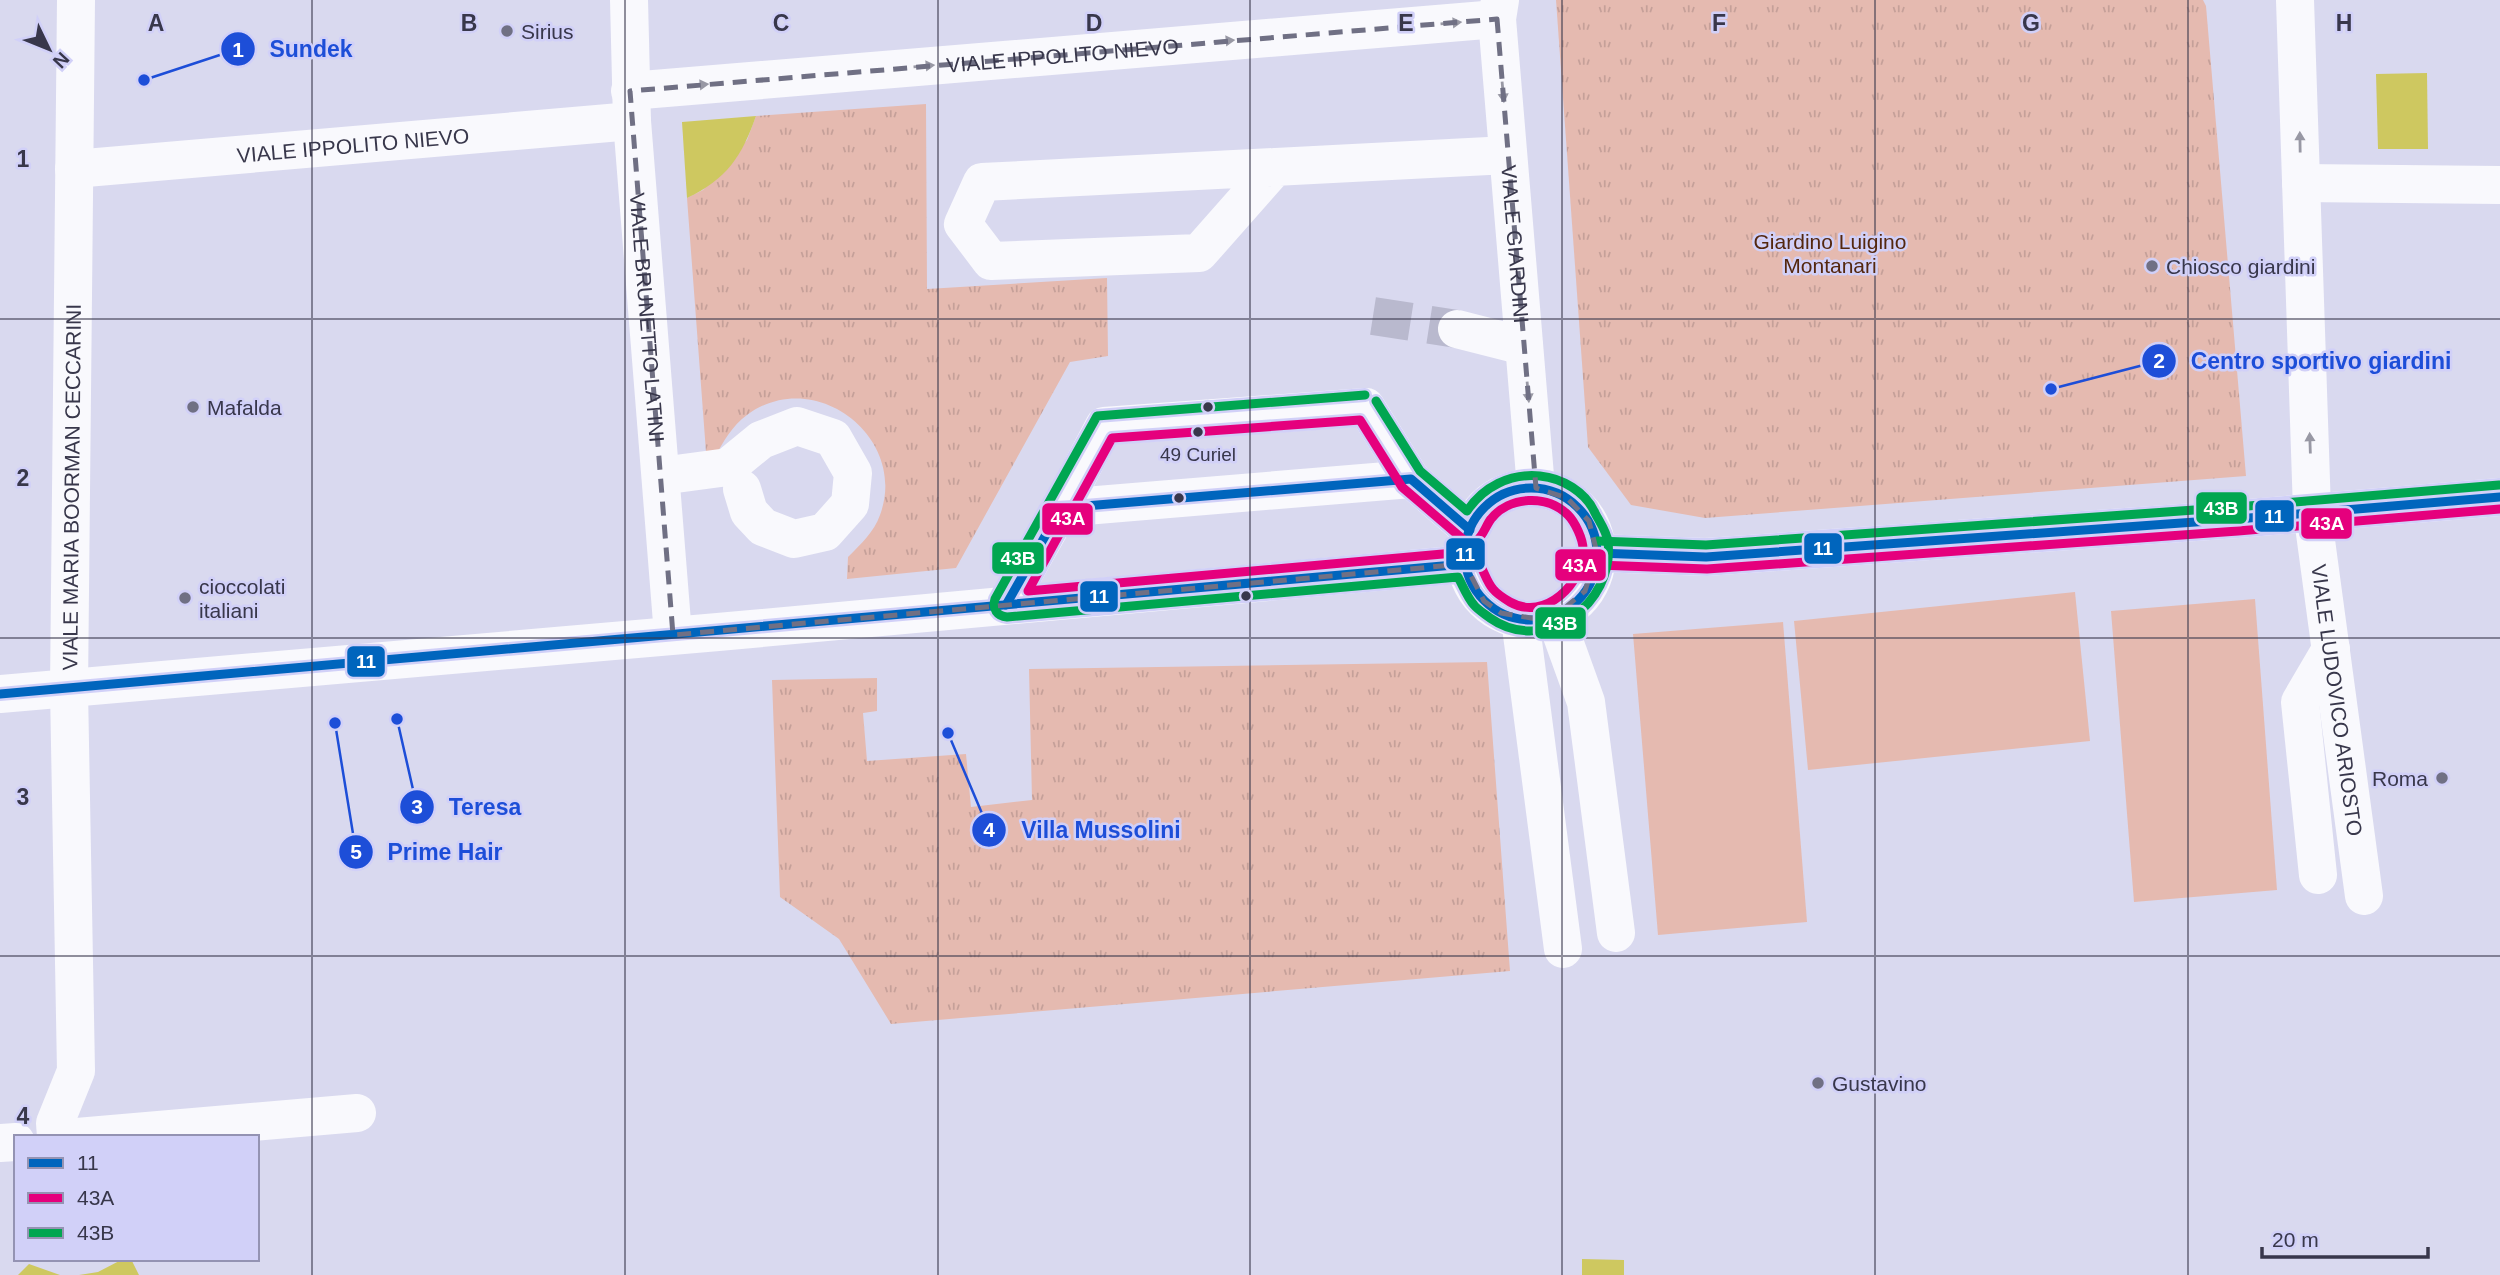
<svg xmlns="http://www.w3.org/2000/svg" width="2500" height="1275" font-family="Arial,sans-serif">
<defs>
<pattern id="park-tufts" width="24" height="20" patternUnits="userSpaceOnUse" patternTransform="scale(1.75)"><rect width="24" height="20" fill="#e5bab0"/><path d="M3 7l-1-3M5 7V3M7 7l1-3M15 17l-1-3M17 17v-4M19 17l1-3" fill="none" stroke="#c5a099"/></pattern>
</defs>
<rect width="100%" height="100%" fill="#d9d9ef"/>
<g fill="#e5bab0">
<path d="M 2075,592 L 2090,741 L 1808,770 L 1794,621 Z"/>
<path d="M 2255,599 L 2277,890 L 2134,902 L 2111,611 Z"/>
<path d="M 1783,622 L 1807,922 L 1658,935 L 1633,634 Z"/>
</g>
<g fill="url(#park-tufts)">
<path d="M 1556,0 L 2203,0 L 2206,6 L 2246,476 L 1705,518 L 1631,505 L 1588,447 Z"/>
<path d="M 926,104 L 927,289 L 1107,278 L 1108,356 L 1070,362 L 956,568 L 847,579 L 848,557 C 861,544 874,532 880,515 C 909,437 814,365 747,415 C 732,426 723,442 715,457 L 706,452 L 687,198 L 703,190 L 747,140 L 756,116 Z"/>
<path d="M 1487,662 L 1510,971 L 891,1024 L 839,939 L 780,897 L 772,680 L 877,678 L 877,711 L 863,713 L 867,761 L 966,754 L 971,807 L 1032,800 L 1029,669 Z"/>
</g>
<g fill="#cec860">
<path d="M 2427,73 L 2428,149 L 2378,149 L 2376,74 Z"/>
<path d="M 756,116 C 742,156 727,179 687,198 L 682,122 Z"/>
<path d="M 123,1259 L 131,1259 L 139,1275 L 79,1275 L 98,1272 Z"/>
<path d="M 1582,1259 L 1624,1260 L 1624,1275 L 1582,1275 Z"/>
<path d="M 29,1264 L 60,1275 L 18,1275 Z"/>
</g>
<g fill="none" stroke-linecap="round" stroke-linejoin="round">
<path stroke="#b9b9ce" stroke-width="38" stroke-dasharray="38 19" stroke-linecap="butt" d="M 1373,316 L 1457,329"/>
<g stroke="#f9f9fd" stroke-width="38">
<path id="s1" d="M 629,0 L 632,121 L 673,635"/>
<path id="s2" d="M 1500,0 L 1497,19 L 1536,488"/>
<path id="s3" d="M 2295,0 L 2312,511 L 2364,896"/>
<path id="s4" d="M 630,91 L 1497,19"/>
<path d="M 1275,167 L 1199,253 L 991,261 L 963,224 L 982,182 L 1508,155"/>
<path id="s5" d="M 74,169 L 632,121"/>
<path d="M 2301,183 L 2500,185"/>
<path d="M 1457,329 L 1524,346"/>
<path d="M 661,476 L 728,467 L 761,440 L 797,426 L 833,438 L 853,473 L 850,504 L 825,532 L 794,539 L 763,527 L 749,512 L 742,489"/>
<circle cx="1531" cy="554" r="66"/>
<path d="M 1061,508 L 1411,479"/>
<path d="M 1597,553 L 1706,557 L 2237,519 L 2500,497"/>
<path d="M 1006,605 L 1061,508 L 1104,426 L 1366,407 L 1411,479 L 1470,530"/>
<path d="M 1555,616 L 1586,702 L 1616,933"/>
<path d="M 1520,619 L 1563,949"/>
<path d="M 0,694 L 718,632 L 1465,564"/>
<path d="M 2318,875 L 2300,702 L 2331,649"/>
<path id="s6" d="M 56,1137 L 55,1123 L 76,1071 L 69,689 L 76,0"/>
<path d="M 77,1137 L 357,1113"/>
<path d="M 0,1143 L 16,1142"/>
</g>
<g stroke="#d1d0f8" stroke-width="14">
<g id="bus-1">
<circle cx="1531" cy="554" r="66"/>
<path d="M 1597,553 L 1706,557 L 2237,519 L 2500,497"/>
<path d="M 1006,605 L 1061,508 L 1411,479 L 1470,530"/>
<path d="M 0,694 L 1465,564"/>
</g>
</g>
<g stroke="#d1d0f8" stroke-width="14">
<g id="bus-2">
<path d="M 1360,420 L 1402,487 L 1465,541 C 1470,542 1471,543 1476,541 C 1483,537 1486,525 1491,519 C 1509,496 1547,494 1568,515 C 1575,522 1583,539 1583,549 C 1584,583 1545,622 1510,602 C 1505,599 1497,594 1493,589 C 1483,578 1482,556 1465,552 L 1028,591 L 1112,438 Z"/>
<path d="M 1597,565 L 1707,569 L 2238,531 L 2500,509"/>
</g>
</g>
<g stroke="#d1d0f8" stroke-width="14">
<g id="bus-3">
<path d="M 1365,395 L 1097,416 L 995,599 C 992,609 997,616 1007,617 L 1458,577 C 1463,586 1467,597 1474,605 C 1478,610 1485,614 1490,618 C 1544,656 1615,604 1608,542 C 1607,532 1599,521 1595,513 C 1586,492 1562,478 1540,476 C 1510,473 1483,487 1467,511 L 1420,471 L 1376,401"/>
<path d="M 1597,541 L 1706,545 L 2236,507 L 2499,485"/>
</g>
</g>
<use href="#bus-1" stroke="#0065bd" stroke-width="9"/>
<use href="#bus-2" stroke="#e5007d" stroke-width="9"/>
<use href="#bus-3" stroke="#00a651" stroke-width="9"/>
</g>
<defs><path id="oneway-solid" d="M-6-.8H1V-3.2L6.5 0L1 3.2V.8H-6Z" transform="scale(1.75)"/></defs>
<g fill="#9898a4">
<use href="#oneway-solid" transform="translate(1451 23) rotate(-5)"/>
<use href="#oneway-solid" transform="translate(1224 41) rotate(-5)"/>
<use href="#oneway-solid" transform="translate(924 66) rotate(-5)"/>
<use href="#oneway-solid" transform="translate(698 85) rotate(-5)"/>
<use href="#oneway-solid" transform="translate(1503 92) rotate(85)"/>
<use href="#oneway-solid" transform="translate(2300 142) rotate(-91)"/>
<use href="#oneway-solid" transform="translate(1528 392) rotate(85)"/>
<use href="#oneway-solid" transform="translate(2310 443) rotate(-92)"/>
</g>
<path fill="none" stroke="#707084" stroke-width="5" stroke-dasharray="14 9" stroke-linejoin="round" d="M 1497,19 L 1536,488 L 1567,498 L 1589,521 L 1597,553 L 1585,591 L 1555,616 L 1537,619 L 1501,613 L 1484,601 L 1465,564 L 673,635 L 630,91 Z"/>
<path fill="none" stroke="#38374b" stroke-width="2" stroke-opacity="0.55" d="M 312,0 L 312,1275M 625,0 L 625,1275M 938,0 L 938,1275M 1250,0 L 1250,1275M 1562,0 L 1562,1275M 1875,0 L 1875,1275M 2188,0 L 2188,1275M 0,319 L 2500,319M 0,638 L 2500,638M 0,956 L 2500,956"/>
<g fill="#707084" stroke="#d1d0f8" stroke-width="2.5">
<circle cx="507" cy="31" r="7"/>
<circle cx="2152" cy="266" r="7"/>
<circle cx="193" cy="407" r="7"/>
<circle cx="185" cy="598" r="7"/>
<circle cx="2442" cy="778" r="7"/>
<circle cx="1818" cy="1083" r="7"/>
</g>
<g fill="#38374b" stroke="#d1d0f8" stroke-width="2.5">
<circle cx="1208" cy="407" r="6"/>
<circle cx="1198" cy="432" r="6"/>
<circle cx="1179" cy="498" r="6"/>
<circle cx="1246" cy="596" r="6"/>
</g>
<g text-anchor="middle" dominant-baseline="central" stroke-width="5" stroke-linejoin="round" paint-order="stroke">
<g font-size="19" fill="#38374b" stroke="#d1d0f8">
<text x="1198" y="454">49 Curiel</text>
</g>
<g font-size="21" fill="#38374b" stroke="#d1d0f8" text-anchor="start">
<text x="521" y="31">Sirius</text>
<text x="2166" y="266">Chiosco giardini</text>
<text x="207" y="407">Mafalda</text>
<text x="199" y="586">cioccolati<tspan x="199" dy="24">italiani</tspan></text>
<text x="2428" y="778" text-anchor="end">Roma</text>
<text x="1832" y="1083">Gustavino</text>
</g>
<g font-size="21" fill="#38374b" stroke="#d1d0f8">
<text stroke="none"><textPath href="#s4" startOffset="434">VIALE IPPOLITO NIEVO</textPath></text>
<text stroke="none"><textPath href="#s5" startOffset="280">VIALE IPPOLITO NIEVO</textPath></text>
<text stroke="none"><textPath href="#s2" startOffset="245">VIALE GIARDINI</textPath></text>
<text stroke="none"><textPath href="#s1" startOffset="318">VIALE BRUNETTO LATINI</textPath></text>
<text stroke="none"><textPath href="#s6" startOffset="654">VIALE MARIA BOORMAN CECCARINI</textPath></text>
<text stroke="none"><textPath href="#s3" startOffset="702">VIALE LUDOVICO ARIOSTO</textPath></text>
</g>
<g font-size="21" fill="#54270e" stroke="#d1d0f8">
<text x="1830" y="241">Giardino Luigino<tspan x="1830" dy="24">Montanari</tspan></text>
</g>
</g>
<g font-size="23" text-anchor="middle" font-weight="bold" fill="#38374b" stroke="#d1d0f8" stroke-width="5" stroke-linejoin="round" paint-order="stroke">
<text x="156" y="31">A</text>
<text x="469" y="31">B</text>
<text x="781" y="31">C</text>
<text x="1094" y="31">D</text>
<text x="1406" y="31">E</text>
<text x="1719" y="31">F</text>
<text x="2031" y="31">G</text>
<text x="2344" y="31">H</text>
<text x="23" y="167">1</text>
<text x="23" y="486">2</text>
<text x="23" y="805">3</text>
<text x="23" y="1124">4</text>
</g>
<path fill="none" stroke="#1d4ed8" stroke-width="2.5" d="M144 80L238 49M2051 389L2159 361M397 719L417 807M948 733L989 830M335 723L356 852"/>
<g fill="#1d4ed8" stroke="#d1d0f8" stroke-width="2.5">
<circle cx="144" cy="80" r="7"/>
<circle cx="2051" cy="389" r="7"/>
<circle cx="397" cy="719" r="7"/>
<circle cx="948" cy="733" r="7"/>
<circle cx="335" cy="723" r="7"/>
<circle cx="238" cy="49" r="18"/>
<circle cx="2159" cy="361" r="18"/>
<circle cx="417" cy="807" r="18"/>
<circle cx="989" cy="830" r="18"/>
<circle cx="356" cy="852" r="18"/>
</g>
<g font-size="21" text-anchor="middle" font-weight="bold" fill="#fff">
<text x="238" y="57">1</text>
<text x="2159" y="368">2</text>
<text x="417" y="814">3</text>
<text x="989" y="837">4</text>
<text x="356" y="859">5</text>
</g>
<g font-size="23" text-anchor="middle" font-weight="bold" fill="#1d4ed8" stroke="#d1d0f8" stroke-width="5" stroke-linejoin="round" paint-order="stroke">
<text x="311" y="57">Sundek</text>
<text x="2321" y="369">Centro sportivo giardini</text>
<text x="485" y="815">Teresa</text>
<text x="1101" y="838">Villa Mussolini</text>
<text x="445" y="860">Prime Hair</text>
</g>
<g stroke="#d1d0f8" stroke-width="2.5">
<rect x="2195" y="491" width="53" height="34" rx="7" fill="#00a651"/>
<rect x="2254" y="499" width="41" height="34" rx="7" fill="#0065bd"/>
<rect x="1041" y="502" width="53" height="34" rx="7" fill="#e5007d"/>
<rect x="2300" y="507" width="53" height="33" rx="7" fill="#e5007d"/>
<rect x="1803" y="532" width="40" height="33" rx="7" fill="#0065bd"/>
<rect x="1445" y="537" width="41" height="34" rx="7" fill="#0065bd"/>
<rect x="991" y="541" width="54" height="34" rx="7" fill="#00a651"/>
<rect x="1554" y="548" width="53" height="34" rx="7" fill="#e5007d"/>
<rect x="1079" y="580" width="40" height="33" rx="7" fill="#0065bd"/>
<rect x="1534" y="606" width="53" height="34" rx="7" fill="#00a651"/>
<rect x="346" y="645" width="40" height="33" rx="7" fill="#0065bd"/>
</g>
<g font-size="19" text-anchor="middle" font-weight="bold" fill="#fff">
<text x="2221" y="515">43B</text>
<text x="2274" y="523">11</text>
<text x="1068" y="525">43A</text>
<text x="2327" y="530">43A</text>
<text x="1823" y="555">11</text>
<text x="1465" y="561">11</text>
<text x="1018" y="565">43B</text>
<text x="1580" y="572">43A</text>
<text x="1099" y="603">11</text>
<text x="1560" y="630">43B</text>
<text x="366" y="668">11</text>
</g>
<rect x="14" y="1135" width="245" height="126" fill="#d1d0f8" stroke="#9493b3" stroke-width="2"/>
<rect x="28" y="1158" width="35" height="10" fill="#0065bd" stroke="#9493b3" stroke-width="2"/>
<text x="77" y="1170" font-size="21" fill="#38374b">11</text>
<rect x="28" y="1193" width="35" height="10" fill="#e5007d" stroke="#9493b3" stroke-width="2"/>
<text x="77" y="1205" font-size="21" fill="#38374b">43A</text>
<rect x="28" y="1228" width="35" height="10" fill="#00a651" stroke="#9493b3" stroke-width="2"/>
<text x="77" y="1240" font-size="21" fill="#38374b">43B</text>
<g transform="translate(49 49) rotate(133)" stroke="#d1d0f8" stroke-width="5" paint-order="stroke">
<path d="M0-5L12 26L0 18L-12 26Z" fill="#38374b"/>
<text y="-10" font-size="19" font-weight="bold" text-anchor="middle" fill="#38374b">N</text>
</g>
<path d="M2262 1247v10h166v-10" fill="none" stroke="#38374b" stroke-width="3.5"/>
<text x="2272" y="1247" font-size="21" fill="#38374b" stroke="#d1d0f8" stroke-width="5" paint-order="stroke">20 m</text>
</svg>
